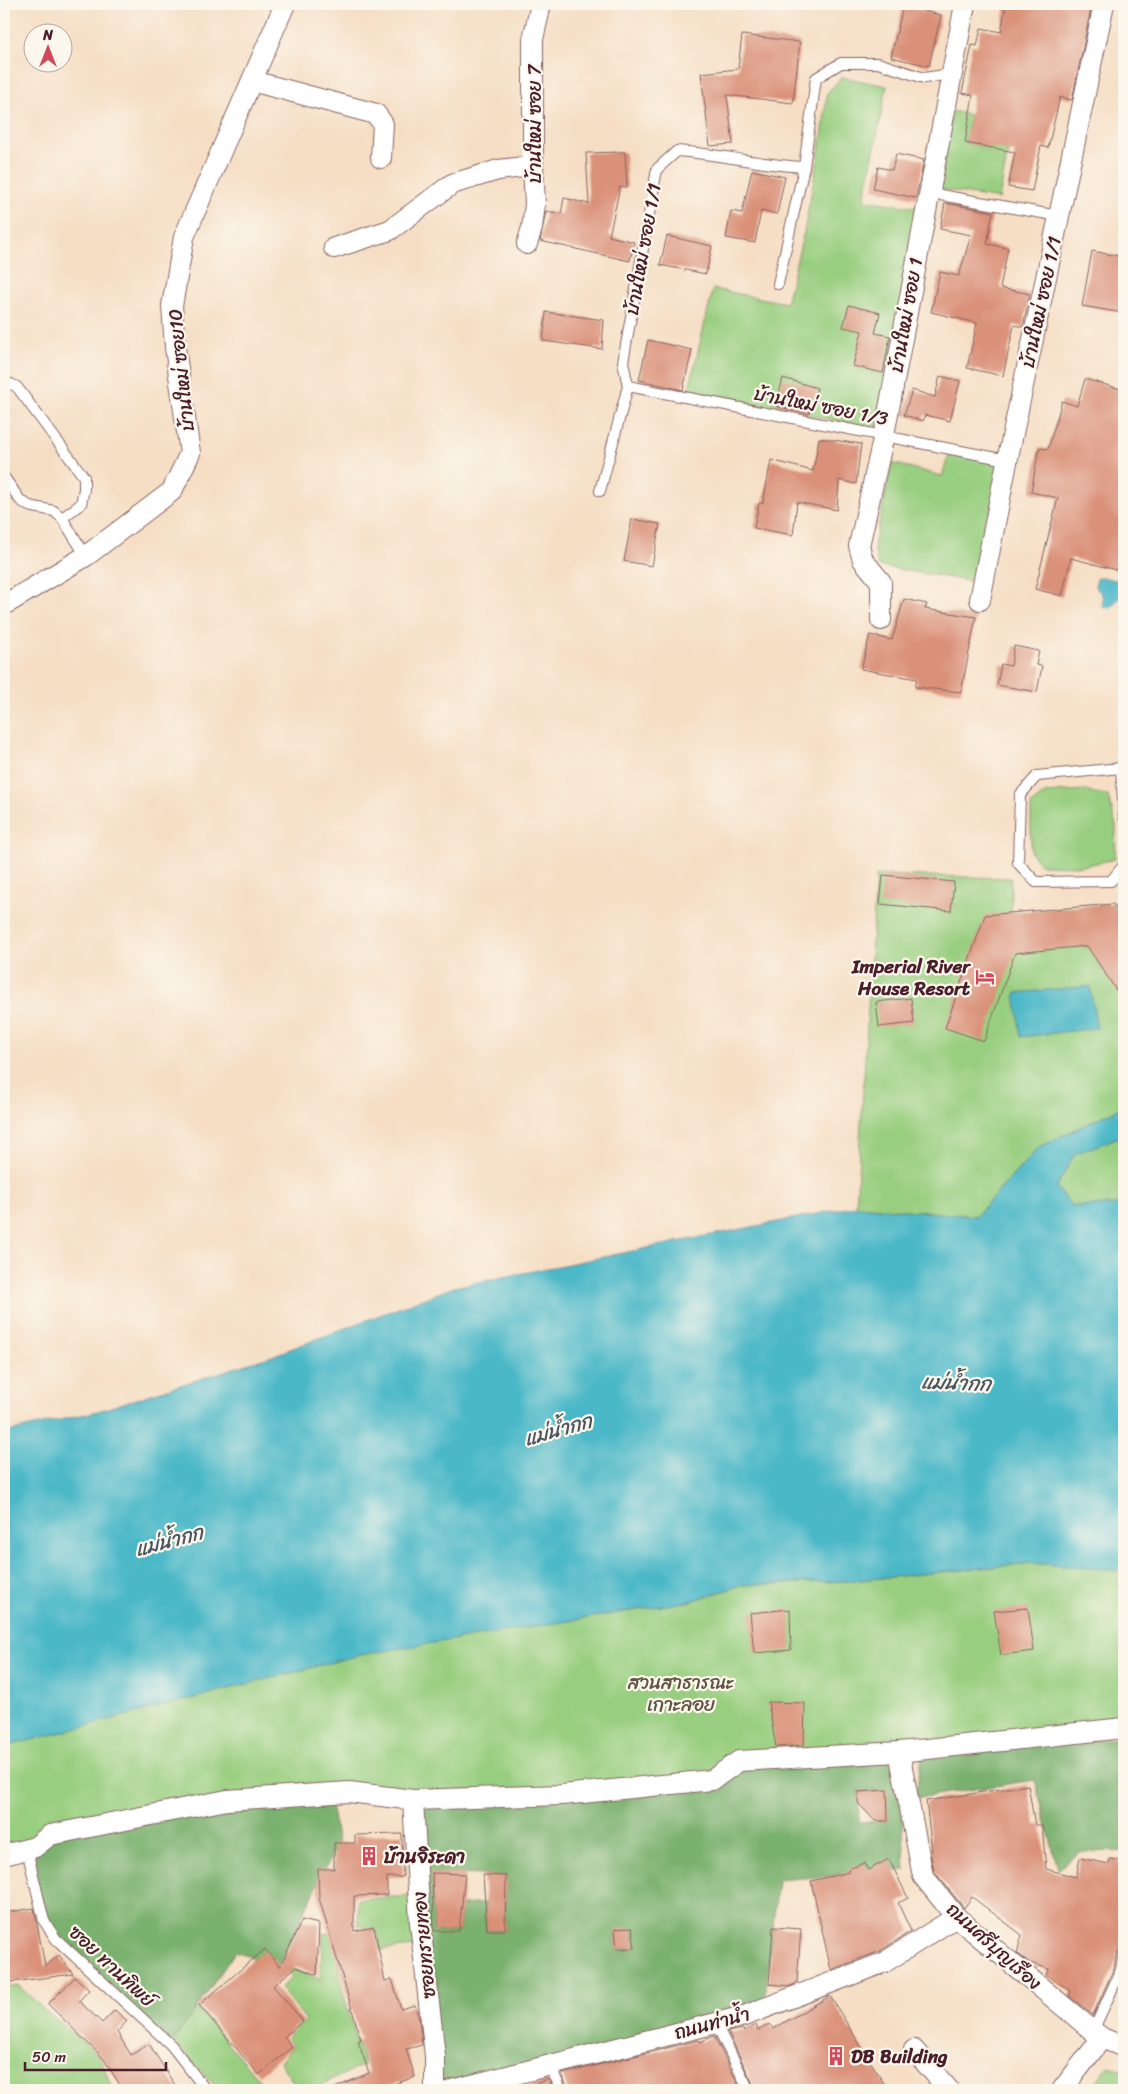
<svg xmlns="http://www.w3.org/2000/svg" width="1128" height="2094" font-family="Sriracha,'Playpen Sans Thai',sans-serif">
<rect width="100%" height="100%" fill="#fbf7ec"/>
<filter id="ink" filterUnits="userSpaceOnUse"><feTurbulence type="fractalNoise" baseFrequency=".02" numOctaves="2"/><feDisplacementMap in="SourceGraphic" scale="10" xChannelSelector="R" yChannelSelector="G"/><feConvolveMatrix kernelMatrix="1 2 1 2 8 2 1 2 1" color-interpolation-filters="sRGB"/></filter>
<filter id="wash" filterUnits="userSpaceOnUse"><feTurbulence type="fractalNoise" baseFrequency=".0096" numOctaves="4" result="noise"/><feDisplacementMap in="SourceGraphic" scale="20" xChannelSelector="R" yChannelSelector="G"/><feGaussianBlur stdDeviation="1.12" result="paint"/><feColorMatrix in="noise" values="0 0 0 0 0 0 0 0 0 0 0 0 0 0 0 0 0 1.4 0 .05"/><feComposite in="paint" operator="in"/></filter>
<g filter="url(#wash)">
<rect width="100%" height="100%" fill="#f5dec4"/>
<g fill="#98ce7f" stroke="#717655">
<path d="M 842,77 L 887,86 L 864,200 L 920,208 L 880,429 L 688,393 L 713,289 L 786,303 L 804,232 L 823,131 L 827,93 Z"/>
<path d="M 952,111 L 970,115 L 965,143 L 1008,150 L 999,199 L 939,189 Z"/>
<path d="M 949,454 L 1002,463 L 976,582 L 878,566 L 874,546 L 892,463 L 942,476 Z"/>
<path d="M 1083,790 L 1108,796 L 1116,826 L 1115,859 L 1082,866 L 1041,865 L 1031,853 L 1031,805 L 1046,793 Z"/>
<path d="M 883,875 L 1011,878 L 1011,913 L 1113,904 L 1124,897 L 1124,1106 L 1039,1147 L 976,1216 L 856,1206 L 876,876 Z"/>
<path d="M 1124,1135 L 1124,1205 L 1072,1206 L 1056,1187 L 1075,1154 Z"/>
<path d="M 1032,1563 L 1124,1571 L 1124,1728 L 712,1780 L 563,1790 L 349,1792 L 4,1855 L 4,1747 L 360,1654 L 691,1601 L 742,1585 L 849,1581 Z"/>
<path d="M 412,1896 L 415,1947 L 380,1950 L 377,1932 L 366,1934 L 364,1926 L 359,1926 L 358,1899 Z"/>
<path d="M 323,1933 L 334,1935 L 342,1989 L 364,2065 L 309,2090 L 298,2090 L 280,2062 L 293,2046 L 287,2037 L 306,2020 L 280,1988 L 292,1977 L 284,1966 L 320,1979 Z"/>
<path d="M 19,1986 L 45,2011 L 68,2028 L 101,2058 L 112,2090 L 4,2090 L 4,1988 Z"/>
<path d="M 197,2007 L 259,2080 L 241,2090 L 219,2090 L 173,2040 Z"/>
<path d="M 1109,2066 L 1124,2071 L 1124,2090 L 1090,2090 Z"/>
</g>
<g fill="#7ab16e" stroke="#62684c" fill-rule="evenodd">
<path d="M 1124,1738 L 1124,1851 L 1080,1852 L 1058,1869 L 1035,1780 L 915,1798 L 923,1750 Z"/>
<path d="M 899,1752 L 905,1870 L 778,1880 L 765,1997 L 715,2022 L 435,2090 L 413,1800 L 712,1780 L 739,1761 ZM 887,1790 L 888,1821 L 859,1822 L 858,1792 ZM 432,1873 L 506,1876 L 505,1930 L 487,1930 L 485,1903 L 462,1905 L 459,1931 L 434,1931 ZM 632,1928 L 634,1948 L 617,1949 L 615,1930 Z"/>
<path d="M 329,1794 L 338,1843 L 278,1966 L 235,1952 L 171,2045 L 44,1921 L 27,1850 L 50,1835 Z"/>
</g>
<g fill="#4cb8c8" stroke="#4b6c7a">
<path d="M 1102,577 L 1115,580 L 1124,579 L 1124,598 L 1118,599 L 1110,608 L 1103,607 L 1102,594 L 1095,587 L 1097,578 Z"/>
<path d="M 1090,986 L 1097,1028 L 1021,1037 L 1015,993 Z"/>
<path d="M 1124,1106 L 1124,1135 L 1075,1154 L 1056,1187 L 1072,1206 L 1124,1205 L 1124,1571 L 1032,1563 L 849,1581 L 742,1585 L 691,1601 L 360,1655 L 4,1747 L 4,1433 L 98,1411 L 272,1356 L 454,1287 L 856,1206 L 976,1216 L 1039,1147 Z"/>
</g>
<g id="blocks">
<g fill="#da9179">
<path d="M 1006,4 L 1092,4 L 1072,100 L 1060,97 L 1048,148 L 1041,146 L 1032,191 L 1008,187 L 1015,152 L 965,143 L 973,95 L 962,93 L 972,45 L 977,46 L 981,28 L 1001,32 Z"/>
<path d="M 903,6 L 941,15 L 929,66 L 891,57 Z"/>
<path d="M 742,35 L 800,42 L 793,103 L 727,95 L 733,144 L 710,146 L 701,73 L 738,69 Z"/>
<path d="M 625,152 L 627,187 L 620,187 L 609,236 L 634,242 L 630,261 L 540,241 L 546,211 L 561,214 L 564,198 L 589,204 L 586,153 Z"/>
<path d="M 896,154 L 924,160 L 916,198 L 873,189 L 878,167 L 892,170 Z"/>
<path d="M 752,170 L 785,177 L 777,214 L 761,211 L 755,243 L 726,238 L 731,211 L 742,213 Z"/>
<path d="M 945,203 L 993,212 L 987,244 L 1008,248 L 1000,288 L 1030,294 L 1023,327 L 1014,325 L 1003,376 L 967,368 L 977,323 L 931,312 L 940,272 L 959,276 L 971,235 L 940,229 Z"/>
<path d="M 667,236 L 712,246 L 706,274 L 660,265 Z"/>
<path d="M 1092,251 L 1124,257 L 1123,313 L 1082,306 Z"/>
<path d="M 849,305 L 880,313 L 875,333 L 890,336 L 883,373 L 853,366 L 862,331 L 843,327 Z"/>
<path d="M 546,312 L 604,320 L 602,349 L 543,341 Z"/>
<path d="M 648,340 L 692,350 L 683,390 L 639,380 Z"/>
<path d="M 940,376 L 960,381 L 950,421 L 925,415 L 923,421 L 904,415 L 912,390 L 935,397 Z"/>
<path d="M 783,378 L 817,388 L 809,414 L 776,406 Z"/>
<path d="M 1085,379 L 1124,390 L 1124,572 L 1071,558 L 1062,596 L 1035,589 L 1058,498 L 1031,492 L 1039,448 L 1048,449 L 1062,401 L 1077,406 Z"/>
<path d="M 819,438 L 861,444 L 856,484 L 839,480 L 837,510 L 797,502 L 793,535 L 754,528 L 759,503 L 763,503 L 771,460 L 813,471 Z"/>
<path d="M 632,519 L 660,524 L 652,566 L 624,561 Z"/>
<path d="M 904,599 L 927,604 L 925,609 L 976,617 L 961,692 L 915,687 L 917,679 L 861,669 L 870,635 L 892,640 Z"/>
<path d="M 1014,646 L 1039,651 L 1036,665 L 1042,666 L 1037,692 L 997,685 L 1001,664 L 1011,666 Z"/>
<path d="M 883,875 L 954,882 L 951,911 L 880,904 Z"/>
<path d="M 1113,904 L 1124,920 L 1124,1002 L 1087,946 L 1015,953 L 984,1041 L 945,1028 L 985,915 Z"/>
<path d="M 911,998 L 914,1023 L 879,1027 L 876,1002 Z"/>
<path d="M 1028,1608 L 1034,1651 L 1001,1655 L 994,1611 Z"/>
<path d="M 790,1609 L 791,1650 L 754,1653 L 750,1613 Z"/>
<path d="M 768,1702 L 805,1703 L 804,1745 L 776,1747 Z"/>
<path d="M 1028,1785 L 1035,1825 L 1042,1825 L 1046,1869 L 1076,1877 L 1080,1858 L 1109,1864 L 1110,1859 L 1124,1861 L 1124,1942 L 1123,1947 L 1117,1952 L 1114,1968 L 1093,2015 L 1069,1996 L 1071,1991 L 1046,1975 L 1049,1969 L 1030,1963 L 1017,1953 L 1022,1935 L 972,1897 L 964,1908 L 934,1871 L 930,1852 L 932,1851 L 926,1801 Z"/>
<path d="M 887,1790 L 888,1821 L 875,1821 L 858,1803 L 858,1792 Z"/>
<path d="M 402,1834 L 403,1877 L 387,1877 L 387,1895 L 354,1896 L 354,1931 L 374,1927 L 385,1981 L 392,1979 L 401,2009 L 415,2005 L 419,2019 L 422,2045 L 406,2049 L 415,2077 L 376,2090 L 330,2090 L 369,2073 L 358,2041 L 361,2040 L 319,1898 L 318,1869 L 334,1869 L 334,1843 L 355,1843 L 355,1835 Z"/>
<path d="M 889,1859 L 908,1898 L 898,1903 L 911,1931 L 880,1951 L 831,1970 L 811,1881 L 849,1872 L 848,1869 L 865,1863 L 868,1870 Z"/>
<path d="M 432,1873 L 465,1874 L 459,1931 L 434,1931 Z"/>
<path d="M 483,1875 L 506,1876 L 505,1930 L 487,1930 Z"/>
<path d="M 34,1908 L 45,1966 L 59,1955 L 73,1974 L 4,1983 L 4,1913 Z"/>
<path d="M 302,1920 L 319,1924 L 317,1975 L 296,1967 L 273,1986 L 303,2021 L 284,2037 L 292,2047 L 259,2075 L 199,2005 L 265,1949 L 280,1967 Z"/>
<path d="M 773,1927 L 801,1929 L 797,1983 L 790,1986 L 769,1984 Z"/>
<path d="M 632,1928 L 635,1948 L 617,1949 L 615,1929 Z"/>
<path d="M 75,1977 L 89,1990 L 79,2001 L 102,2023 L 115,2010 L 127,2021 L 117,2032 L 131,2055 L 149,2044 L 178,2090 L 123,2090 L 103,2058 L 48,2004 Z"/>
<path d="M 830,1996 L 888,2090 L 756,2090 L 728,2032 L 743,2029 L 744,2031 L 756,2025 L 758,2030 L 770,2024 L 773,2029 Z"/>
<path d="M 714,2036 L 741,2090 L 568,2090 L 562,2074 L 699,2040 L 700,2042 Z"/>
<path d="M 548,2079 L 554,2090 L 521,2090 Z"/>
</g>
</g>
</g>
<g filter="url(#ink)">
<use href="#blocks" fill-opacity="0" stroke="#866261" stroke-width="1"/>
<g fill="none" stroke-linecap="round" stroke-linejoin="round">
<g stroke="#866261" stroke-width="12">
<g id="service">
<path d="M 929,193 L 1059,216"/>
<path d="M 778,284 L 804,167"/>
<path d="M 4,383 L 11,384 L 17,387 L 84,477 L 84,489 L 81,504 L 62,518"/>
<path d="M 628,386 L 1007,460"/>
<path d="M 4,477 L 20,500 L 29,506 L 54,511 L 62,518 L 86,556"/>
<path d="M 600,491 L 628,386 L 623,362 L 657,169 L 677,151 C 720,154 761,165 804,167 L 816,78 L 841,63 L 878,63 L 924,78 L 951,74"/>
<path d="M 1123,764 L 1121,768 L 1124,817"/>
<path d="M 1121,768 L 1037,776 L 1020,795 L 1018,863 L 1036,882 L 1111,881 L 1124,865"/>
<path d="M 27,1850 L 44,1921 L 56,1939 L 171,2045 L 206,2090"/>
<path d="M 715,2022 L 749,2090"/>
<path d="M 1093,2031 L 1121,1970 L 1124,1954"/>
<path d="M 550,2065 L 561,2090"/>
</g>
</g>
<g stroke="#866261" stroke-width="22">
<g id="minor">
<path d="M 252,81 L 376,114 L 383,124 L 381,158"/>
<path d="M 527,244 L 532,228 L 535,204 L 533,166 L 533,39 L 541,4"/>
<path d="M 334,248 L 390,230 L 452,184 L 498,170 L 533,166"/>
<path d="M 980,600 L 1008,457 L 1104,4"/>
<path d="M 4,605 L 86,556 L 172,491 L 190,453 L 175,347 L 172,306 L 184,237 L 285,4"/>
<path d="M 881,620 L 881,582 L 863,560 L 859,546 L 884,435 L 965,4"/>
<path d="M 899,1752 L 923,1876 L 956,1917 L 1093,2031 L 1102,2038 L 1124,2047"/>
<path d="M 413,1800 L 420,1923 L 435,2056 L 435,2090"/>
<path d="M 4,1855 L 35,1847 L 50,1835 L 227,1800 L 349,1792 L 413,1800 L 562,1795 L 712,1780 L 739,1761 L 899,1752 L 1124,1728"/>
<path d="M 914,2050 L 949,2090"/>
<path d="M 452,2090 L 744,2016 L 885,1962 L 956,1917"/>
<path d="M 1062,2090 L 1102,2038"/>
</g>
</g>
<use href="#service" stroke="#fff" stroke-width="10"/>
<use href="#minor" stroke="#fff" stroke-width="20"/>
</g>
</g>
<defs>
<g id="hotel-bare" transform="scale(1.5)"><path d="M-6-4.5h1.5V1H6V5H4.5V3h-9V5H-6ZM-4 0a1.8 1.8 0 1 1 3.6 0ZM.5 0V-2.5h3Q6-2.5 6 0Z" fill="#d1495b" stroke="#fbf7ec" stroke-width="2.5" paint-order="stroke"/></g>
<g id="building-bare" transform="scale(1.5)"><path d="M-4-6H4V6H1V3H-1V6H-4ZM-2.5-4.3h1.7v1.8h-1.7ZM.8-4.3h1.7v1.8H.8ZM-2.5-1h1.7V.8h-1.7ZM.8-1h1.7V.8H.8Z" fill="#d1495b" stroke="#fbf7ec" stroke-width="2.5" paint-order="stroke"/></g>
</defs>
<g fill-rule="evenodd">
<use href="#hotel-bare" x="985" y="977"/>
<use href="#building-bare" x="369" y="1856"/>
<use href="#building-bare" x="836" y="2056"/>
</g>
<g text-anchor="middle" dominant-baseline="central" stroke-width="4.5" stroke-linejoin="round" paint-order="stroke">
<g font-size="19" fill="#4a1f2b" stroke="#fbf7ec">
<text transform="translate(534 124) rotate(-90)">บ้านใหม่ ซอย 7</text>
<text transform="translate(643 249) rotate(-80)">บ้านใหม่ ซอย 1/1</text>
<text transform="translate(1041 302) rotate(-78)">บ้านใหม่ ซอย 1/1</text>
<text transform="translate(906 315) rotate(-80)">บ้านใหม่ ซอย 1</text>
<text transform="translate(181 370) rotate(-96)">บ้านใหม่ ซอย10</text>
<text transform="translate(821 406) rotate(11)">บ้านใหม่ ซอย 1/3</text>
<text transform="translate(424 1945) rotate(-95)">ซอยทรายทอง</text>
<text transform="translate(994 1946) rotate(42)">ถนนศรีบุญเรือง</text>
<text transform="translate(112 1966) rotate(43)">ซอย ทานทิพย์</text>
<text transform="translate(712 2023) rotate(-15)">ถนนท่าน้ำ</text>
</g>
<g font-size="19" font-weight="bold" fill="#4a1f2b" stroke="#fbf7ec" text-anchor="start">
<text x="970" y="966" text-anchor="end">Imperial River<tspan x="970" dy="22">House Resort</tspan></text>
<text x="384" y="1856">บ้านจิระดา</text>
<text x="851" y="2056">DB Building</text>
</g>
<g font-size="19" fill="#615444" stroke="#fbf7ec">
<text x="681" y="1682">สวนสาธารณะ<tspan x="681" dy="22">เกาะลอย</tspan></text>
</g>
<g font-size="20" font-style="italic" fill="#4b5562" stroke="#fbf7ec">
<text transform="translate(956 1383) rotate(2)">แม่น้ำกก</text>
<text transform="translate(558 1430) rotate(-16)">แม่น้ำกก</text>
<text transform="translate(169 1541) rotate(-15)">แม่น้ำกก</text>
</g>
</g>
<rect width="1128" height="2094" fill="none" stroke="#fbf7ec" stroke-width="20"/>
<g transform="translate(48 48)"><circle r="24" fill="#fbf7ec" stroke="#b4a19f"/>
<path d="M0-4L9 19L0 12L-9 19Z" fill="#d1495b"/>
<text y="-8" font-size="14" font-weight="bold" text-anchor="middle" fill="#4a1f2b">N</text>
</g>
<path d="M25 2062v8h141v-8" fill="none" stroke="#4a1f2b" stroke-width="2.5"/>
<text x="32" y="2062" font-size="15" fill="#4a1f2b" stroke="#fbf7ec" stroke-width="4" paint-order="stroke">50 m</text>
</svg>
